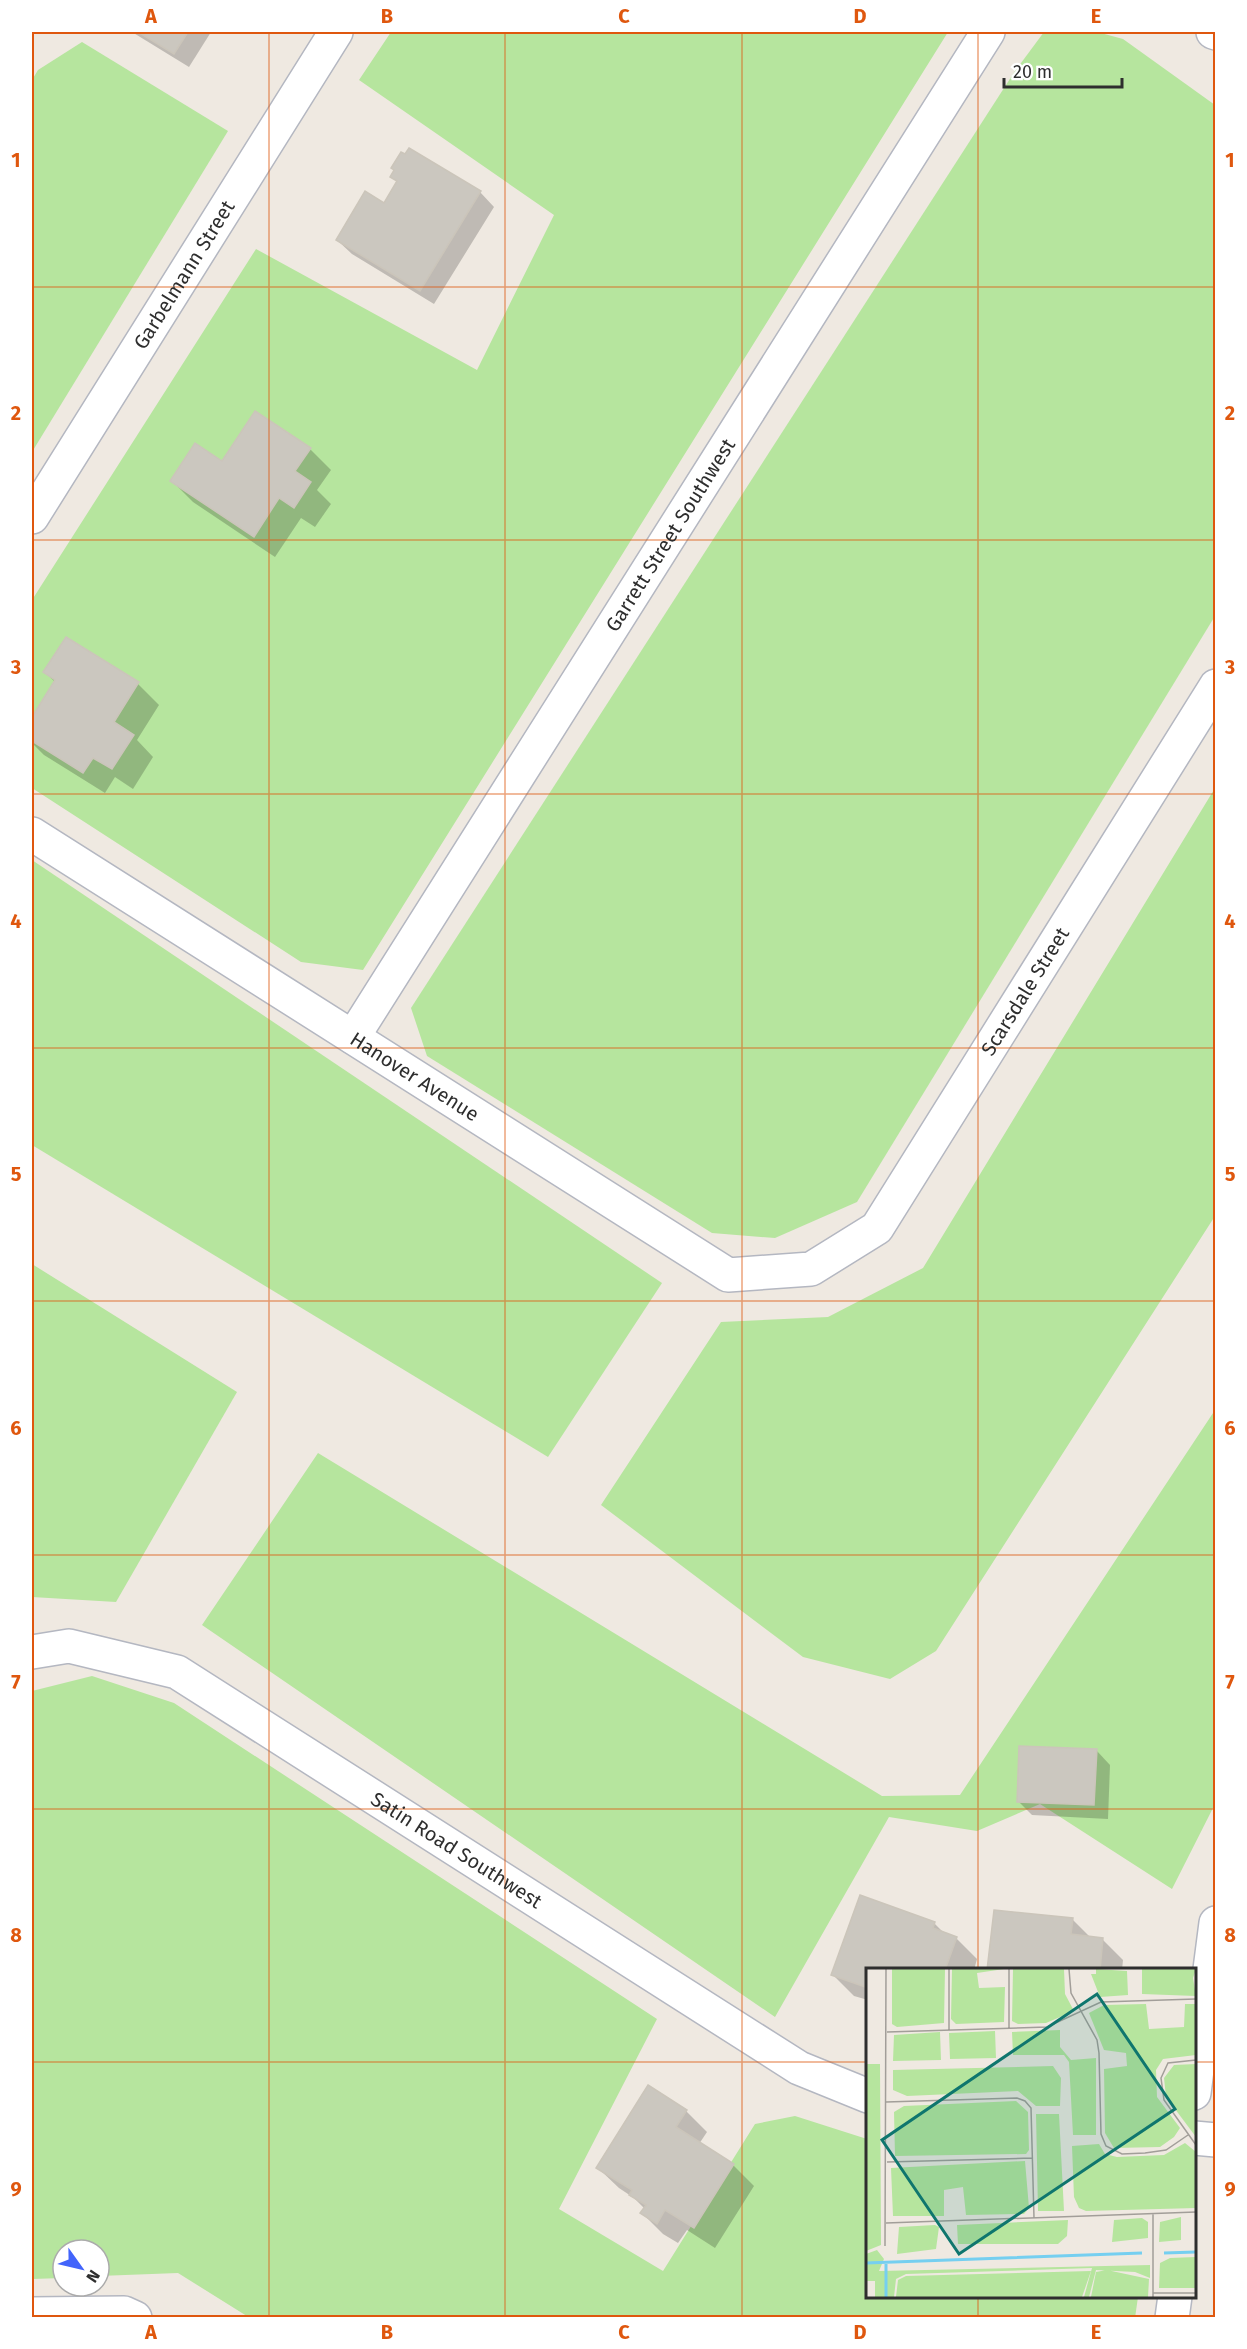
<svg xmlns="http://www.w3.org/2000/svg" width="1247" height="2349" font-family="'Fira Sans',sans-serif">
<rect width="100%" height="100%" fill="#efe9e1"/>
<g fill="#b6e59e">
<path d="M 391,32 L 948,32 L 363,970 L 301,962 L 32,788 L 32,600 L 256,249 L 477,370 L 554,215 L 359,80 Z"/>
<path d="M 1044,32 L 1097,32 L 1123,39 L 1215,105 L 1215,616 L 857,1202 L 775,1238 L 712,1233 L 427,1056 L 411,1008 L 1015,71 Z"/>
<path d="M 82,42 L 228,131 L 32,452 L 32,80 L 38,70 Z"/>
<path d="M 1215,788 L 1215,1216 L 936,1651 L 890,1679 L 803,1657 L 601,1505 L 721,1322 L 828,1317 L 923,1268 Z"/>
<path d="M 32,860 L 662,1283 L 548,1457 L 32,1145 Z"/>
<path d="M 32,1264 L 237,1392 L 116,1602 L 32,1597 Z"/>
<path d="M 1215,1410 L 1215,1804 L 1172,1889 L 1040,1804 L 977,1831 L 889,1817 L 775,2017 L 202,1625 L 318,1453 L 882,1796 L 960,1795 Z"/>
<path d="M 92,1676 L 174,1703 L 657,2019 L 559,2209 L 663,2271 L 755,2124 L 795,2116 L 867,2139 L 868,2296 L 1138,2297 L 1135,2318 L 250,2318 L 178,2273 L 99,2276 L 99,2250 L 63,2250 L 63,2278 L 32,2279 L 32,1691 Z"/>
</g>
<g fill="#0003">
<path d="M 132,32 L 211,32 L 189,67 Z"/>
<path d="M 392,177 L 480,192 L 494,207 L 434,304 L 352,254 L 337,240 L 384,205 L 398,182 Z"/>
<path d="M 310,449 L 331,470 L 317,490 L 331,504 L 315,527 L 301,518 L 275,557 L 193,502 L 172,481 L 222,463 Z"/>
<path d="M 66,639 L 138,684 L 159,705 L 137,740 L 153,757 L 133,789 L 115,777 L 105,793 L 44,755 L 32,743 L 32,720 L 55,682 L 45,672 Z"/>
<path d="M 1096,1750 L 1110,1765 L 1108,1819 L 1032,1815 L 1018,1801 Z"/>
<path d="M 1073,1920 L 1091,1938 L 1102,1939 L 1123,1960 L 1122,1970 L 989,1970 Z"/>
<path d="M 934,1923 L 945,1934 L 956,1938 L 977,1959 L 974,1970 L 868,1970 L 868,2000 L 854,1996 L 833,1975 Z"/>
<path d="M 686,2111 L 707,2132 L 699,2144 L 733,2165 L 754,2186 L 715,2248 L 687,2230 L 678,2243 L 663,2234 L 642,2213 L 645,2209 L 634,2198 L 619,2188 L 598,2168 Z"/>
</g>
<g fill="#cbc7bf" stroke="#cbc5ba" stroke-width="1.5">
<path d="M 138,32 L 188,32 L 174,54 Z"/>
<path d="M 409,148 L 481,191 L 420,291 L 336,240 L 365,191 L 384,203 L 397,181 L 390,177 L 394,170 L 391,168 L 401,152 L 405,154 Z"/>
<path d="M 255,411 L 311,448 L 295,471 L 311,482 L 294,508 L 279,498 L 254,537 L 170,481 L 195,443 L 222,461 Z"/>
<path d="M 66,637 L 139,682 L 114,722 L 134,735 L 112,769 L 93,758 L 83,773 L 32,741 L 32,717 L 55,680 L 43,672 Z"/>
<path d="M 1019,1746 L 1097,1749 L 1094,1805 L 1017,1802 Z"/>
<path d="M 860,1895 L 935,1922 L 933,1928 L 957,1937 L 945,1970 L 868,1970 L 868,1988 L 831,1975 Z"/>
<path d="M 994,1910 L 1073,1918 L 1071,1934 L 1103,1938 L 1100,1970 L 987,1970 Z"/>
<path d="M 648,2085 L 687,2110 L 676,2127 L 734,2164 L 694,2228 L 665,2210 L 657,2224 L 640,2213 L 646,2205 L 629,2195 L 632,2190 L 596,2168 Z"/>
</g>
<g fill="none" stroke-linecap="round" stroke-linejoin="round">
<g stroke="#b4b7c1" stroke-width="36">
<g id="street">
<path d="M 1213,32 L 1216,33"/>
<path id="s1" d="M 32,517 L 336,32"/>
<path id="s2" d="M 32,834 L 728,1275 L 811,1269 L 877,1228 L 1216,686"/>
<path id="s3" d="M 353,1037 L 988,32"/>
<path id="s4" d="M 32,1652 L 69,1646 L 177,1672 L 799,2068 L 868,2096"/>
<path d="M 1194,2093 L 1216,1923"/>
<path d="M 1194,2138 L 1216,2140"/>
<path d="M 32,2314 L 124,2313 L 135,2318"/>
<path d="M 1172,2318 L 1175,2296"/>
</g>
</g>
<use href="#street" stroke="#fff" stroke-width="33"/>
</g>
<path fill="none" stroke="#df570e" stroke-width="1.5" stroke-opacity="0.55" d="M 269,32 L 269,2318M 505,32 L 505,2318M 742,32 L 742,2318M 978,32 L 978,1970M 32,287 L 1216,287M 32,540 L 1216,540M 32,794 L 1216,794M 32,1048 L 1216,1048M 32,1301 L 1216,1301M 32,1555 L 1216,1555M 32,1809 L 1216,1809M 32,2062 L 868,2062M 1194,2062 L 1216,2062M 978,2296 L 978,2318"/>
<g text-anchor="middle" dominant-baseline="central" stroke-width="6" stroke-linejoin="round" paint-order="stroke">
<g font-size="20" fill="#2e2e2e" stroke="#fff">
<text stroke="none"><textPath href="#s1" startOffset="286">Garbelmann Street</textPath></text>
<text stroke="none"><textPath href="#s3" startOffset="594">Garrett Street Southwest</textPath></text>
<text stroke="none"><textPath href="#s2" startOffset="1264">Scarsdale Street</textPath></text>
<text stroke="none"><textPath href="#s2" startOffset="453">Hanover Avenue</textPath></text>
<text stroke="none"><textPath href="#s4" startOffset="480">Satin Road Southwest</textPath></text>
</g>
</g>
<g transform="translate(866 1968)">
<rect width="330" height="330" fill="#efe9e1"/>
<path d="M 26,1 L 79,1 L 78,55 L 31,59 L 26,56 ZM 86,1 L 138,1 L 111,5 L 113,20 L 139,19 L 138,54 L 90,56 L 85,51 ZM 147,1 L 198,1 L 199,26 L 208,43 L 180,55 L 152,56 L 146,53 ZM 230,1 L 261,3 L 262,27 L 234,29 L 225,6 L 230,6 ZM 276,1 L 330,1 L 327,10 L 330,28 L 276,26 ZM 280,36 L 283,61 L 318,59 L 319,36 L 330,36 L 330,87 L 297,91 L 290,102 L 291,129 L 314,160 L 308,169 L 294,179 L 248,180 L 239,165 L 238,101 L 261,98 L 260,85 L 238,82 L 223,45 L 238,37 ZM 194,62 L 194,79 L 205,92 L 230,90 L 230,167 L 207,167 L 203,94 L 198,87 L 147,87 L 146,64 ZM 129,63 L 130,90 L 84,91 L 83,65 ZM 74,64 L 75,92 L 27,93 L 28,67 ZM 0,96 L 14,96 L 15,277 L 0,283 ZM 330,96 L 330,169 L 300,129 L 298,110 L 308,97 ZM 187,98 L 195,110 L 194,138 L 170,138 L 152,123 L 41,128 L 27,122 L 27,102 ZM 150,133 L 162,144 L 163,182 L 160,186 L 29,188 L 28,144 L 38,138 ZM 170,146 L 193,146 L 198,243 L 172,243 ZM 319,175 L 330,184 L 330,240 L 220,243 L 213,240 L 208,229 L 206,178 L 233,176 L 239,186 L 251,189 L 298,187 ZM 159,193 L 163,240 L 158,246 L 100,247 L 97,219 L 78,222 L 78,248 L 27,248 L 25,200 ZM 315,249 L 315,272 L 293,274 L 294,254 ZM 276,250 L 282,254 L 282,270 L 246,274 L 248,252 ZM 202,252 L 201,268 L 192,276 L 92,276 L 91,257 ZM 69,257 L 73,259 L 70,281 L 31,286 L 33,259 ZM 11,282 L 18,291 L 13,303 L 284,297 L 284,310 L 269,304 L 230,302 L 223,329 L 218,329 L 226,300 L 40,306 L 30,311 L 28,329 L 9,329 L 9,313 L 0,313 L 0,286 ZM 330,289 L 330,320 L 293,320 L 294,295 L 304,290 ZM 241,302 L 283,311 L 282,329 L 225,329 L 230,304 ZM 225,303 L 216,329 L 30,329 L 32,312 L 40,308 Z" fill="#b6e59e"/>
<path fill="none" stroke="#75cff0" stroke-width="3" d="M 298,285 L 330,284M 0,295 L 276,285M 20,329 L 20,296"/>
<path fill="none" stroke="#a29e99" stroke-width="1.5" d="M 203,1 L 205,25 L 231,72 L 233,85 L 235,166 L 240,178 L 256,186 L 279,185 L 300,182 L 322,167M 143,60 L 143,1M 83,62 L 83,1M 21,64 L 181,59 L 235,34 L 330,31M 330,92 L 302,95 L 295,110 L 298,132 L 330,177M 20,134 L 151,130 L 159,133 L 165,140 L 168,250M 21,194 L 166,190M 287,246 L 287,329M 20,255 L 330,244M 19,278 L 20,1M 287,325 L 330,325"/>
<path fill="#0f766e" fill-opacity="0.15" stroke="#0f766e" stroke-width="3" d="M 231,26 L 309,141 L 93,286 L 16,172 Z"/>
<rect width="330" height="330" fill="none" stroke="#2e2e2e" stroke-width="3"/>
</g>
<rect width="1247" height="2349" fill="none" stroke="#ffffff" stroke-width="66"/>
<g transform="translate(81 2268) rotate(124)"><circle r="28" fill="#ffffff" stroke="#ababab" stroke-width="1.5"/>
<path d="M0-4.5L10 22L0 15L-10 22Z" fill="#4264fb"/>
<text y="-9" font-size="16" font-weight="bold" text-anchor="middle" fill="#2e2e2e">N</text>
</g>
<path d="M1004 78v9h118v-9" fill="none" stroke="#2e2e2e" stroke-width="3"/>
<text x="1013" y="78" font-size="18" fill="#2e2e2e" stroke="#ffffff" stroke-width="4.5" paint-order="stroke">20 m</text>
<rect x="33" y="33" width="1181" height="2283" fill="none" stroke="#df570e" stroke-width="2"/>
<g font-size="20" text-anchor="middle" font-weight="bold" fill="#df570e">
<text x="151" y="23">A</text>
<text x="387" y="23">B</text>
<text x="624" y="23">C</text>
<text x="860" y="23">D</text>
<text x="1096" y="23">E</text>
<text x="16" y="167">1</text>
<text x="1230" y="167">1</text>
<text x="16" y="420">2</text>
<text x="1230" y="420">2</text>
<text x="16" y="674">3</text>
<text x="1230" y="674">3</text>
<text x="16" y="928">4</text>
<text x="1230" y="928">4</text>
<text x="16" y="1181">5</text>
<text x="1230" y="1181">5</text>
<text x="16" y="1435">6</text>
<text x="1230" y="1435">6</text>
<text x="16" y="1689">7</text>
<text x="1230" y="1689">7</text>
<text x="16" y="1942">8</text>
<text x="1230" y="1942">8</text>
<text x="16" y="2196">9</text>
<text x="1230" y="2196">9</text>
<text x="151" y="2339">A</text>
<text x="387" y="2339">B</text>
<text x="624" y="2339">C</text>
<text x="860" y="2339">D</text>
<text x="1096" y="2339">E</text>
</g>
</svg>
